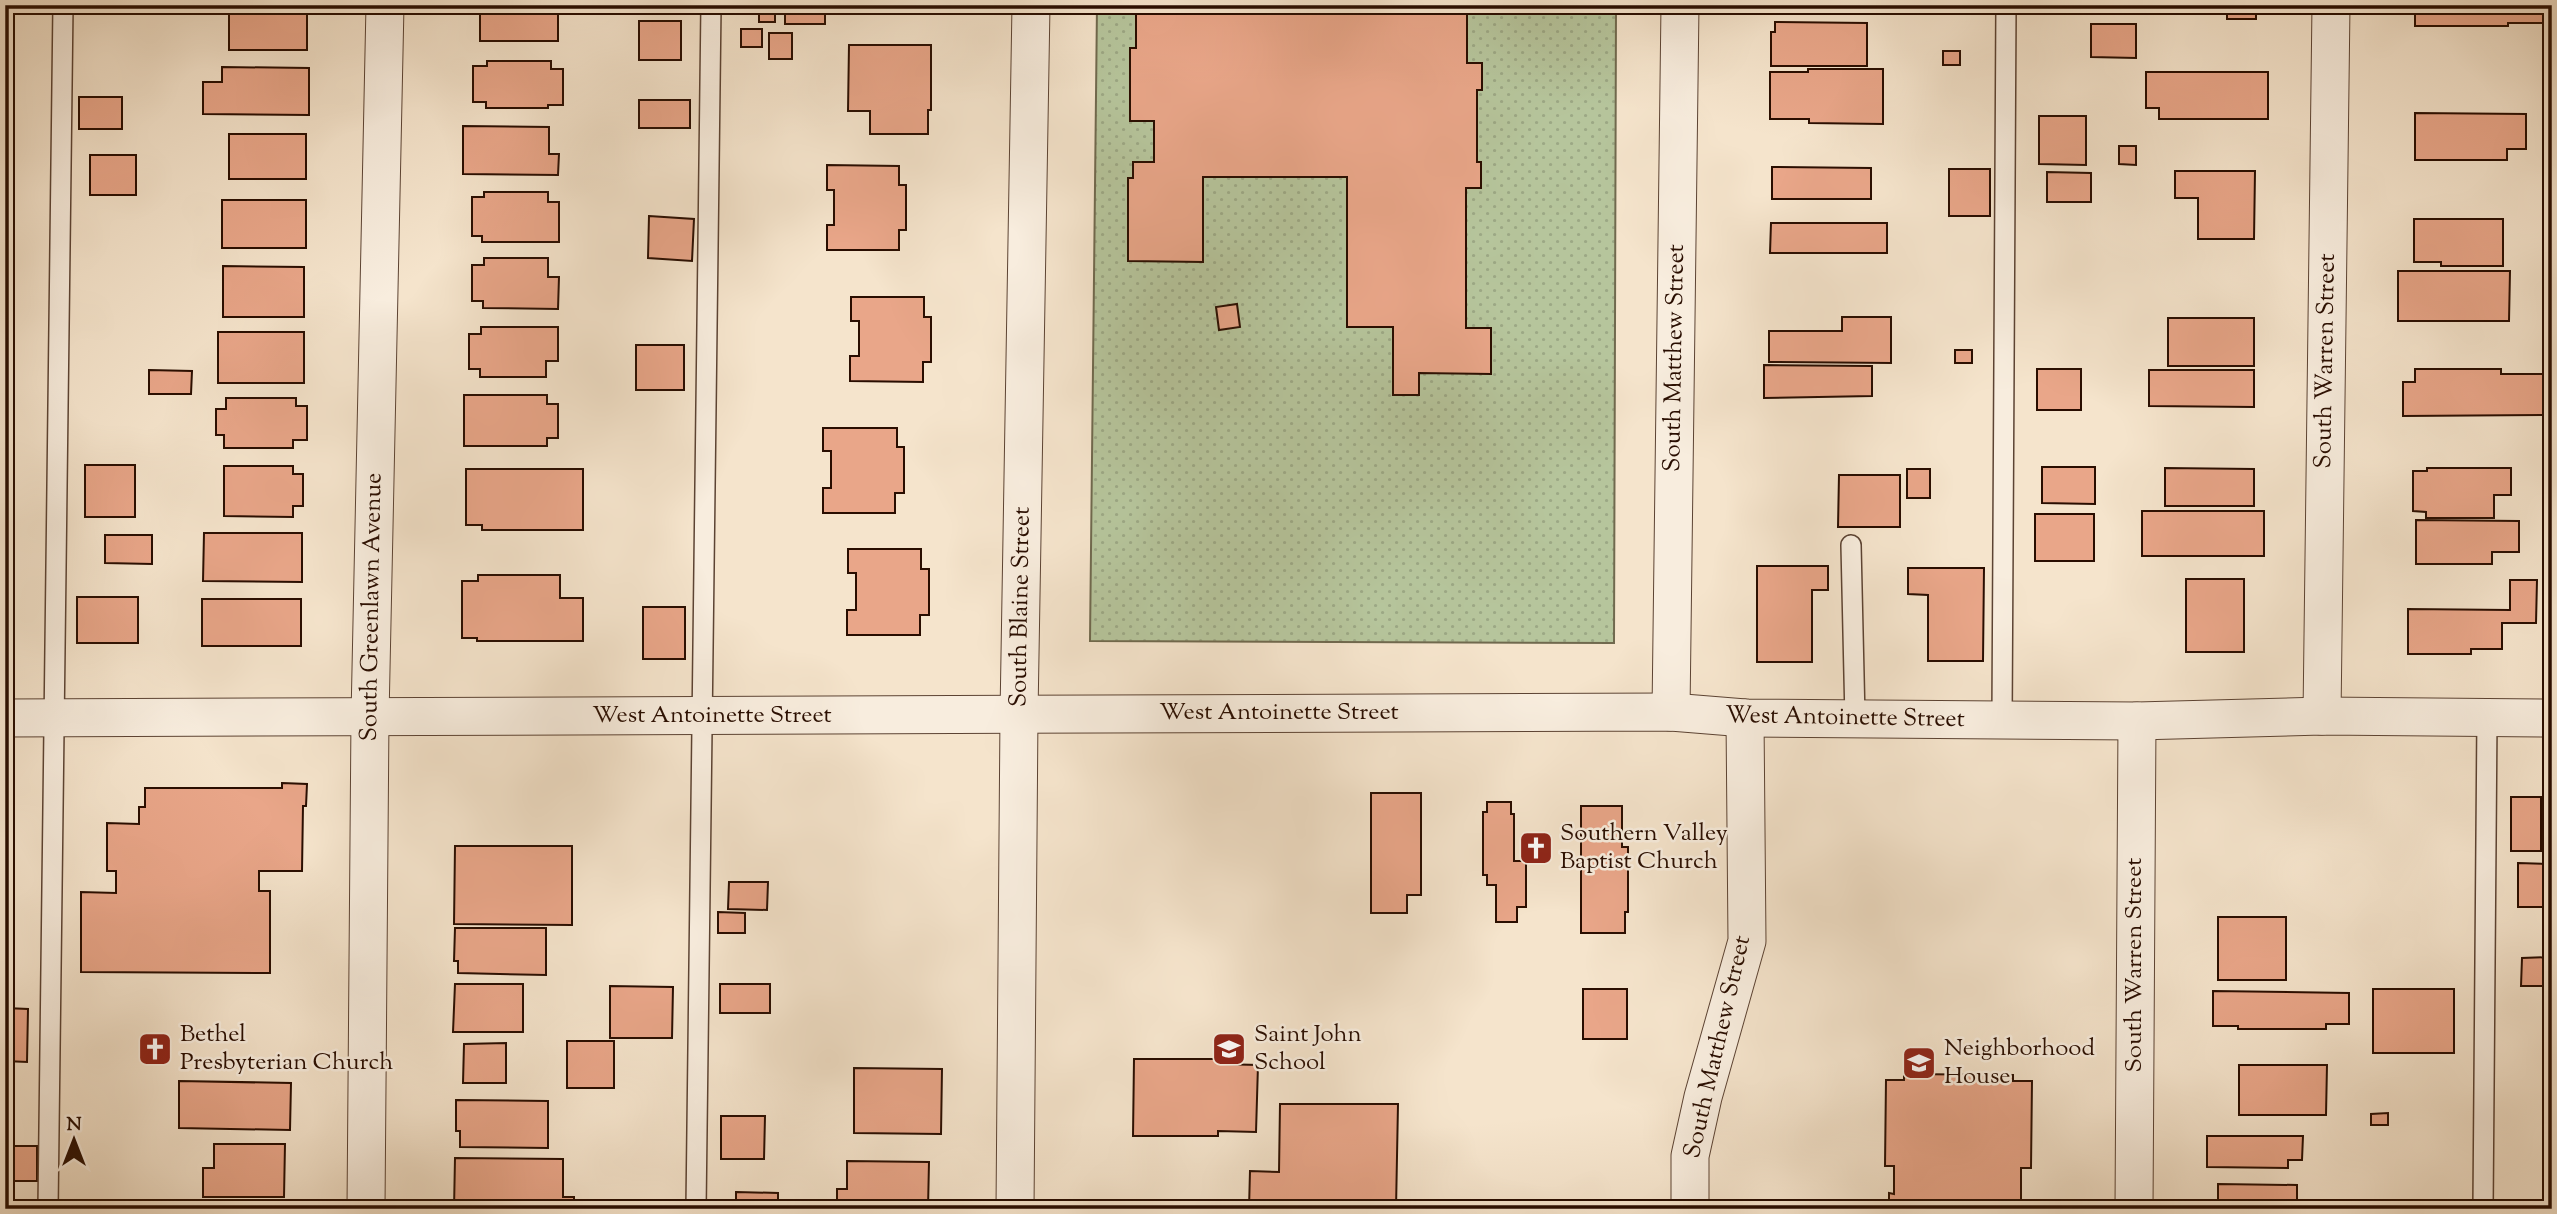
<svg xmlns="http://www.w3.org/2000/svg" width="2557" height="1214" font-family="'Sorts Mill Goudy',serif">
<defs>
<pattern id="park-dots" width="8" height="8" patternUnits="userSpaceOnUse" patternTransform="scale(1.75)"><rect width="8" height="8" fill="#b6c59c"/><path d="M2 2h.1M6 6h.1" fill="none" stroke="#9ca885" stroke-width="1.8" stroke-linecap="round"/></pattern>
</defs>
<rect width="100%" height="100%" fill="#f5e4cc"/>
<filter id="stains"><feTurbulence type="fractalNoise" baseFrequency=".00286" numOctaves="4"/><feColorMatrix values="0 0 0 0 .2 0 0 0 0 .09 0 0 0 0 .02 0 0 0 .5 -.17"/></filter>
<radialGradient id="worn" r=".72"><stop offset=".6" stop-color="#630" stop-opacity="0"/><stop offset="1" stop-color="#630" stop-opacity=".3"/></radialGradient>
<path fill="url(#park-dots)" stroke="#70694e" stroke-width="2" d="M 1097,5 L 1616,5 L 1614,643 L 1090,641 Z"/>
<g fill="#e9a689" stroke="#290d00" stroke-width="2">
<rect x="229" y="5" width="78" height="45"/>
<rect x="480" y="5" width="78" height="36"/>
<rect x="759" y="5" width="16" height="17"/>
<rect x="785" y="5" width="40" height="19"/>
<path d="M 1136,5 L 1467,5 L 1467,63 L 1482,63 L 1482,90 L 1477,90 L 1477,162 L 1481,162 L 1481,188 L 1466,188 L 1466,328 L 1491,328 L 1491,374 L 1419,373 L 1419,395 L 1393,395 L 1393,327 L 1347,327 L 1347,177 L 1203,177 L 1203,262 L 1128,261 L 1128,178 L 1133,178 L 1133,162 L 1154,162 L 1154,121 L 1130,121 L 1130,48 L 1136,48 Z"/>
<rect x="1777" y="5" width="92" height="3"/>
<path d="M 2159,5 L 2256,5 L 2256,19 L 2227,19 L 2227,13 L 2159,13 Z"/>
<path d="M 2415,5 L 2552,5 L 2552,23 L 2508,23 L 2508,26 L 2415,26 Z"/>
<rect x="639" y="21" width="42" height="39"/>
<path d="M 1775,22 L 1867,23 L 1867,66 L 1771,66 L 1771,32 L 1775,32 Z"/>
<path d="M 2091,24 L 2136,24 L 2136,58 L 2091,57 Z"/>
<rect x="741" y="29" width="21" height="18"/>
<rect x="769" y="33" width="23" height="26"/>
<path d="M 849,45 L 931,45 L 931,110 L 928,110 L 928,134 L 870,134 L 870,111 L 848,111 Z"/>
<rect x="1943" y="51" width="17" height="14"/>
<path d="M 487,61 L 551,61 L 551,69 L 563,69 L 563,105 L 548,105 L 548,108 L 486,108 L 486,102 L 473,102 L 473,66 L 487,66 Z"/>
<path d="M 222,67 L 309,68 L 309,115 L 203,114 L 203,82 L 222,82 Z"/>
<path d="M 1808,69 L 1883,69 L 1883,124 L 1809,123 L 1809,119 L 1770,119 L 1770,72 L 1808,72 Z"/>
<path d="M 2146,72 L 2268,72 L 2268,119 L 2159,119 L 2159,108 L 2146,108 Z"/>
<rect x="79" y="97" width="43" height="32"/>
<rect x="639" y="100" width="51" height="28"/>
<path d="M 2415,113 L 2526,114 L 2526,149 L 2507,149 L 2507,160 L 2415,160 Z"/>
<path d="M 2039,116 L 2086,116 L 2086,165 L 2039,164 Z"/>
<path d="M 463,126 L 549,127 L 549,154 L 559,154 L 558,175 L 463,174 Z"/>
<rect x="229" y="134" width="77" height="45"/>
<path d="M 2119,146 L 2136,146 L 2136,165 L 2119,164 Z"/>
<rect x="90" y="155" width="46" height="40"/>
<path d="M 827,165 L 899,166 L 899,185 L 906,185 L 906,230 L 899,230 L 899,250 L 827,250 L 827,225 L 834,225 L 834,190 L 827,190 Z"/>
<path d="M 1772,167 L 1871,168 L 1871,199 L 1772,199 Z"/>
<rect x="1949" y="169" width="41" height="47"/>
<path d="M 2175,171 L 2255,171 L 2254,239 L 2198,239 L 2198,198 L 2175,198 Z"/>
<path d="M 2047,172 L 2091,173 L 2091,202 L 2047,202 Z"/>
<path d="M 484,192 L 548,192 L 548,202 L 559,202 L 559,242 L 482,242 L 482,236 L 472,236 L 472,197 L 484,197 Z"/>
<rect x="222" y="200" width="84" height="48"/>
<path d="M 649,216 L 694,219 L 692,261 L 648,258 Z"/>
<path d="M 2414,219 L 2503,219 L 2503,266 L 2441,266 L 2441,262 L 2414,262 Z"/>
<path d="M 1771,223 L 1887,223 L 1887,253 L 1770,253 Z"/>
<path d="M 484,258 L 548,258 L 548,277 L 559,277 L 558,309 L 483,308 L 483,301 L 472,301 L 472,265 L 484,265 Z"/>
<path d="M 223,266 L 304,267 L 304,317 L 223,317 Z"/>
<path d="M 2398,271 L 2510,271 L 2509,321 L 2398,321 Z"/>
<path d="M 851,297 L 924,297 L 924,317 L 931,317 L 931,362 L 923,362 L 923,382 L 850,381 L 850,356 L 859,356 L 859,321 L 851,321 Z"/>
<path d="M 1237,304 L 1240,327 L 1219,330 L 1216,307 Z"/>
<path d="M 1842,317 L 1891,317 L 1891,363 L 1769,362 L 1769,331 L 1842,331 Z"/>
<rect x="2168" y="318" width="86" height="48"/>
<path d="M 481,327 L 558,327 L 558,361 L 546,361 L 546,377 L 480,377 L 480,369 L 469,369 L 469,334 L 481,334 Z"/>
<rect x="218" y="332" width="86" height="51"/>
<rect x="636" y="345" width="48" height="45"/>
<rect x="1955" y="350" width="17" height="13"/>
<path d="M 1764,365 L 1872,366 L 1872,396 L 1764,398 Z"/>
<rect x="2037" y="369" width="44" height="41"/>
<path d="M 2415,369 L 2501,369 L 2501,374 L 2543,374 L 2543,415 L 2403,416 L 2403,382 L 2415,382 Z"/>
<path d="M 149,370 L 192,371 L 191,394 L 149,394 Z"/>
<path d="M 2149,370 L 2254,370 L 2254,407 L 2149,406 Z"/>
<path d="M 464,395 L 547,395 L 547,404 L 558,404 L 558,438 L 547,438 L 547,446 L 464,446 Z"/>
<path d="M 226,398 L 296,398 L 296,406 L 307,406 L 307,440 L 293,440 L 293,448 L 224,448 L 224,435 L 216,435 L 216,409 L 226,409 Z"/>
<path d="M 823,428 L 897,428 L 897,447 L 904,447 L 904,493 L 895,493 L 895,513 L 823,513 L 823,488 L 831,488 L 831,451 L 823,451 Z"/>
<rect x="85" y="465" width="50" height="52"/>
<path d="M 224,466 L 293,466 L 293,474 L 303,474 L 303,506 L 293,506 L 293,517 L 224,516 Z"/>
<path d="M 2042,467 L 2095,467 L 2095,504 L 2042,503 Z"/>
<path d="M 2165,468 L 2254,469 L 2254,506 L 2165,506 Z"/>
<path d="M 2427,468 L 2511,468 L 2511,495 L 2494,495 L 2494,518 L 2426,518 L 2426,512 L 2413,511 L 2413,471 L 2427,471 Z"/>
<path d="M 466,469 L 583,469 L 583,530 L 482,530 L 482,525 L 466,525 Z"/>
<rect x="1907" y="469" width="23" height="29"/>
<path d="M 1839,475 L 1900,475 L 1900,527 L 1838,527 Z"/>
<rect x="2142" y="511" width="122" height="45"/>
<rect x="2035" y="514" width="59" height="47"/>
<path d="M 2416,520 L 2519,521 L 2519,552 L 2492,552 L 2492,564 L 2416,564 Z"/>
<path d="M 204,533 L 302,533 L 302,582 L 203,581 Z"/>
<path d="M 105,535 L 152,535 L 152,564 L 105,563 Z"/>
<path d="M 848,549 L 921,549 L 921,569 L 929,569 L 929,615 L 920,615 L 920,635 L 847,635 L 847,610 L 856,610 L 856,573 L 848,573 Z"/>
<path d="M 1757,566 L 1828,566 L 1828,590 L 1812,590 L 1812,662 L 1757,662 Z"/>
<path d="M 1908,568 L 1984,568 L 1983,661 L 1928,661 L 1928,595 L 1908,594 Z"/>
<path d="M 478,575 L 560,575 L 560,598 L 583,598 L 583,641 L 477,641 L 477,638 L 462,638 L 462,581 L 478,581 Z"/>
<rect x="2186" y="579" width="58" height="73"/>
<path d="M 2510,580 L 2537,580 L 2536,623 L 2502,623 L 2502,649 L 2471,649 L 2471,654 L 2408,654 L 2408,609 L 2510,610 Z"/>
<rect x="77" y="597" width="61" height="46"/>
<rect x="202" y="599" width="99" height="47"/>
<rect x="643" y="607" width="42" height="52"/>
<path d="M 282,783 L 307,784 L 306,806 L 303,806 L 302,871 L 259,871 L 259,891 L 270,891 L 270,973 L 81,972 L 81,892 L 116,893 L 116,871 L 107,871 L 107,823 L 139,824 L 139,807 L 145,807 L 145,788 L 282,788 Z"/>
<path d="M 1371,793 L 1421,793 L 1421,895 L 1407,895 L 1407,913 L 1371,913 Z"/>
<rect x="2511" y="797" width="30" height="54"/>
<path d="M 1487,802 L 1511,802 L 1511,814 L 1514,814 L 1514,861 L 1526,861 L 1526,907 L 1517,907 L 1517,922 L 1496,922 L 1496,885 L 1487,885 L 1487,875 L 1483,875 L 1483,812 L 1487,812 Z"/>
<path d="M 1581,806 L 1622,806 L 1622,847 L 1628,847 L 1628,912 L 1625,912 L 1625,933 L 1581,933 Z"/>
<path d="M 455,846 L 572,846 L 572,925 L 454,924 Z"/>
<path d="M 2518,863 L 2552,864 L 2552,907 L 2518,907 Z"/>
<path d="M 729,882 L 768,882 L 767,910 L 728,909 Z"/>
<path d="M 718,912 L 745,913 L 745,933 L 718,933 Z"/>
<rect x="2218" y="917" width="68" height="63"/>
<path d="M 455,928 L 546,928 L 546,975 L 458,973 L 458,961 L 454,961 Z"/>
<path d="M 2552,957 L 2552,986 L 2521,986 L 2522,958 Z"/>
<path d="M 455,984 L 523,984 L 523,1032 L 453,1032 Z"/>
<rect x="720" y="984" width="50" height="29"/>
<path d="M 610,986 L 673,987 L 672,1038 L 610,1038 Z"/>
<rect x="1583" y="989" width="44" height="50"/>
<rect x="2373" y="989" width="81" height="64"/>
<path d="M 2213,991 L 2349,993 L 2349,1024 L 2326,1024 L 2326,1029 L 2238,1029 L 2238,1026 L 2213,1026 Z"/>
<path d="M 5,1008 L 28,1009 L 27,1062 L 5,1061 Z"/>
<rect x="567" y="1041" width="47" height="47"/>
<path d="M 506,1043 L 506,1083 L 463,1083 L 464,1044 Z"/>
<path d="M 1134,1059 L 1220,1059 L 1220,1064 L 1258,1065 L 1256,1132 L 1218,1131 L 1218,1136 L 1133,1136 Z"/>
<path d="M 2239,1065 L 2327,1065 L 2326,1115 L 2239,1115 Z"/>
<path d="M 854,1068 L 942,1069 L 941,1134 L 854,1133 Z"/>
<path d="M 1904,1074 L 2013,1075 L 2013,1081 L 2032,1081 L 2031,1168 L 2021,1168 L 2021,1209 L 1889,1209 L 1889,1193 L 1894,1194 L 1894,1166 L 1885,1166 L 1886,1080 L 1904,1080 Z"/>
<path d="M 179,1081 L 291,1083 L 290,1130 L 179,1128 Z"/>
<path d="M 456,1100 L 548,1101 L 548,1148 L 460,1147 L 460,1131 L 456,1131 Z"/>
<path d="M 1280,1104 L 1398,1104 L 1396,1209 L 1249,1209 L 1250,1171 L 1279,1172 Z"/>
<path d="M 2388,1113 L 2388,1125 L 2371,1125 L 2371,1114 Z"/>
<path d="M 721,1116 L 765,1116 L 764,1159 L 721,1159 Z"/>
<path d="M 2207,1136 L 2303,1136 L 2302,1160 L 2288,1160 L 2288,1168 L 2207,1167 Z"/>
<path d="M 214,1144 L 285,1144 L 284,1197 L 203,1197 L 203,1168 L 214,1168 Z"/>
<rect x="5" y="1146" width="32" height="35"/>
<path d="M 455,1158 L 563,1159 L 563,1197 L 574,1197 L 574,1209 L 454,1209 Z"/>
<path d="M 847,1161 L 929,1162 L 928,1209 L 837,1209 L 837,1189 L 847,1189 Z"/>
<path d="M 2218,1184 L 2297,1185 L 2297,1209 L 2218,1209 Z"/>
<path d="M 736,1192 L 778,1193 L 778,1209 L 736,1209 Z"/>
</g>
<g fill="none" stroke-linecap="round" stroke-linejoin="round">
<g stroke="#5c4333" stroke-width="22">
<g id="service">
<path d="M 1851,545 L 1855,719"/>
<path d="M 2002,720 L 2006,5"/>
<path d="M 48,1209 L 63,5"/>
<path d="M 696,1209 L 711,5"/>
<path d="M 2483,1209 L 2487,717"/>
</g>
</g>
<g stroke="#5c4333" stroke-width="39">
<g id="minor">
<path d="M 1671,712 L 1680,5"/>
<path d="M 2322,716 L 2331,5"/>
<path d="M 5,718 L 1671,712 L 1745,718 L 2002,720 L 2137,721 L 2322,716 L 2552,718"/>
<path d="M 366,1209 L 370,717 L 385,5"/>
<path d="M 1015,1209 L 1019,714 L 1031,5"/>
<path d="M 1690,1209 L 1690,1156 L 1703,1097 L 1747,941 L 1745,718"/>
<path d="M 2134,1209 L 2137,721"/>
</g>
</g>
<use href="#service" stroke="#f8edde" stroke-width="19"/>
<use href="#minor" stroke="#f8edde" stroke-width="37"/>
</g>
<defs>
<g id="church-square" transform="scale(1.75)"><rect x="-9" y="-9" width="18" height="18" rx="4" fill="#8f2418" stroke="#f8edde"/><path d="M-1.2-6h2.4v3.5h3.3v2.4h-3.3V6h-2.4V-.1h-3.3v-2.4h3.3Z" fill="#fff"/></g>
<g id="school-square" transform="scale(1.75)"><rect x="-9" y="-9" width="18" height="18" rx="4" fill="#8f2418" stroke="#f8edde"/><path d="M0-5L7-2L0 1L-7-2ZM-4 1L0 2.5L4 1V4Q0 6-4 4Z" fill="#fff"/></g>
</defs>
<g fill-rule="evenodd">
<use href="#church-square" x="1536" y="848"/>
<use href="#church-square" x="155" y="1049"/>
<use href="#school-square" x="1229" y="1049"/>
<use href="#school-square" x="1919" y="1063"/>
</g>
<g text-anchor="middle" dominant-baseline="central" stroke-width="5" stroke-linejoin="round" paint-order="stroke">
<g font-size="24" fill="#290d00" stroke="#f8edde">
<text transform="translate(1675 358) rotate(-89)">South Matthew Street</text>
<text transform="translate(2326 361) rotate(-89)">South Warren Street</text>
<text transform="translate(372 607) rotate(-89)">South Greenlawn Avenue</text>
<text transform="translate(1021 607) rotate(-89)">South Blaine Street</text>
<text x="1279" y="713">West Antoinette Street</text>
<text x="712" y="716">West Antoinette Street</text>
<text transform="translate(1845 718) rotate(1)">West Antoinette Street</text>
<text transform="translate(2135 965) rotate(-90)">South Warren Street</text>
<text transform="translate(1718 1047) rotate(-77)">South Matthew Street</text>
</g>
<g font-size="24" fill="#290d00" stroke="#f8edde" text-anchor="start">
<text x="1560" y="834">Southern Valley<tspan x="1560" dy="28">Baptist Church</tspan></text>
<text x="180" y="1035">Bethel<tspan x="180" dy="28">Presbyterian Church</tspan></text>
<text x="1254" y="1035">Saint John<tspan x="1254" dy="28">School</tspan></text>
<text x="1944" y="1049">Neighborhood<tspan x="1944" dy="28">House</tspan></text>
</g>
</g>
<rect width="2557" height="1214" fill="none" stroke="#f5e4cc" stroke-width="28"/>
<rect x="7" y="7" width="2543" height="1200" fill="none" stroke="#290d00" stroke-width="3.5"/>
<rect x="14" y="14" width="2529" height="1186" fill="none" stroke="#290d00" stroke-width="2"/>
<g transform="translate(74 1140)" stroke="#f8edde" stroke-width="5" paint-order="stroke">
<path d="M0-5L12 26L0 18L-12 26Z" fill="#290d00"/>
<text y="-10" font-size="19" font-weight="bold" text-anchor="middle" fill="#290d00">N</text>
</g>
<rect width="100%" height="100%" filter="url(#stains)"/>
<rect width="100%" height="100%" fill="url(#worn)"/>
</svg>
